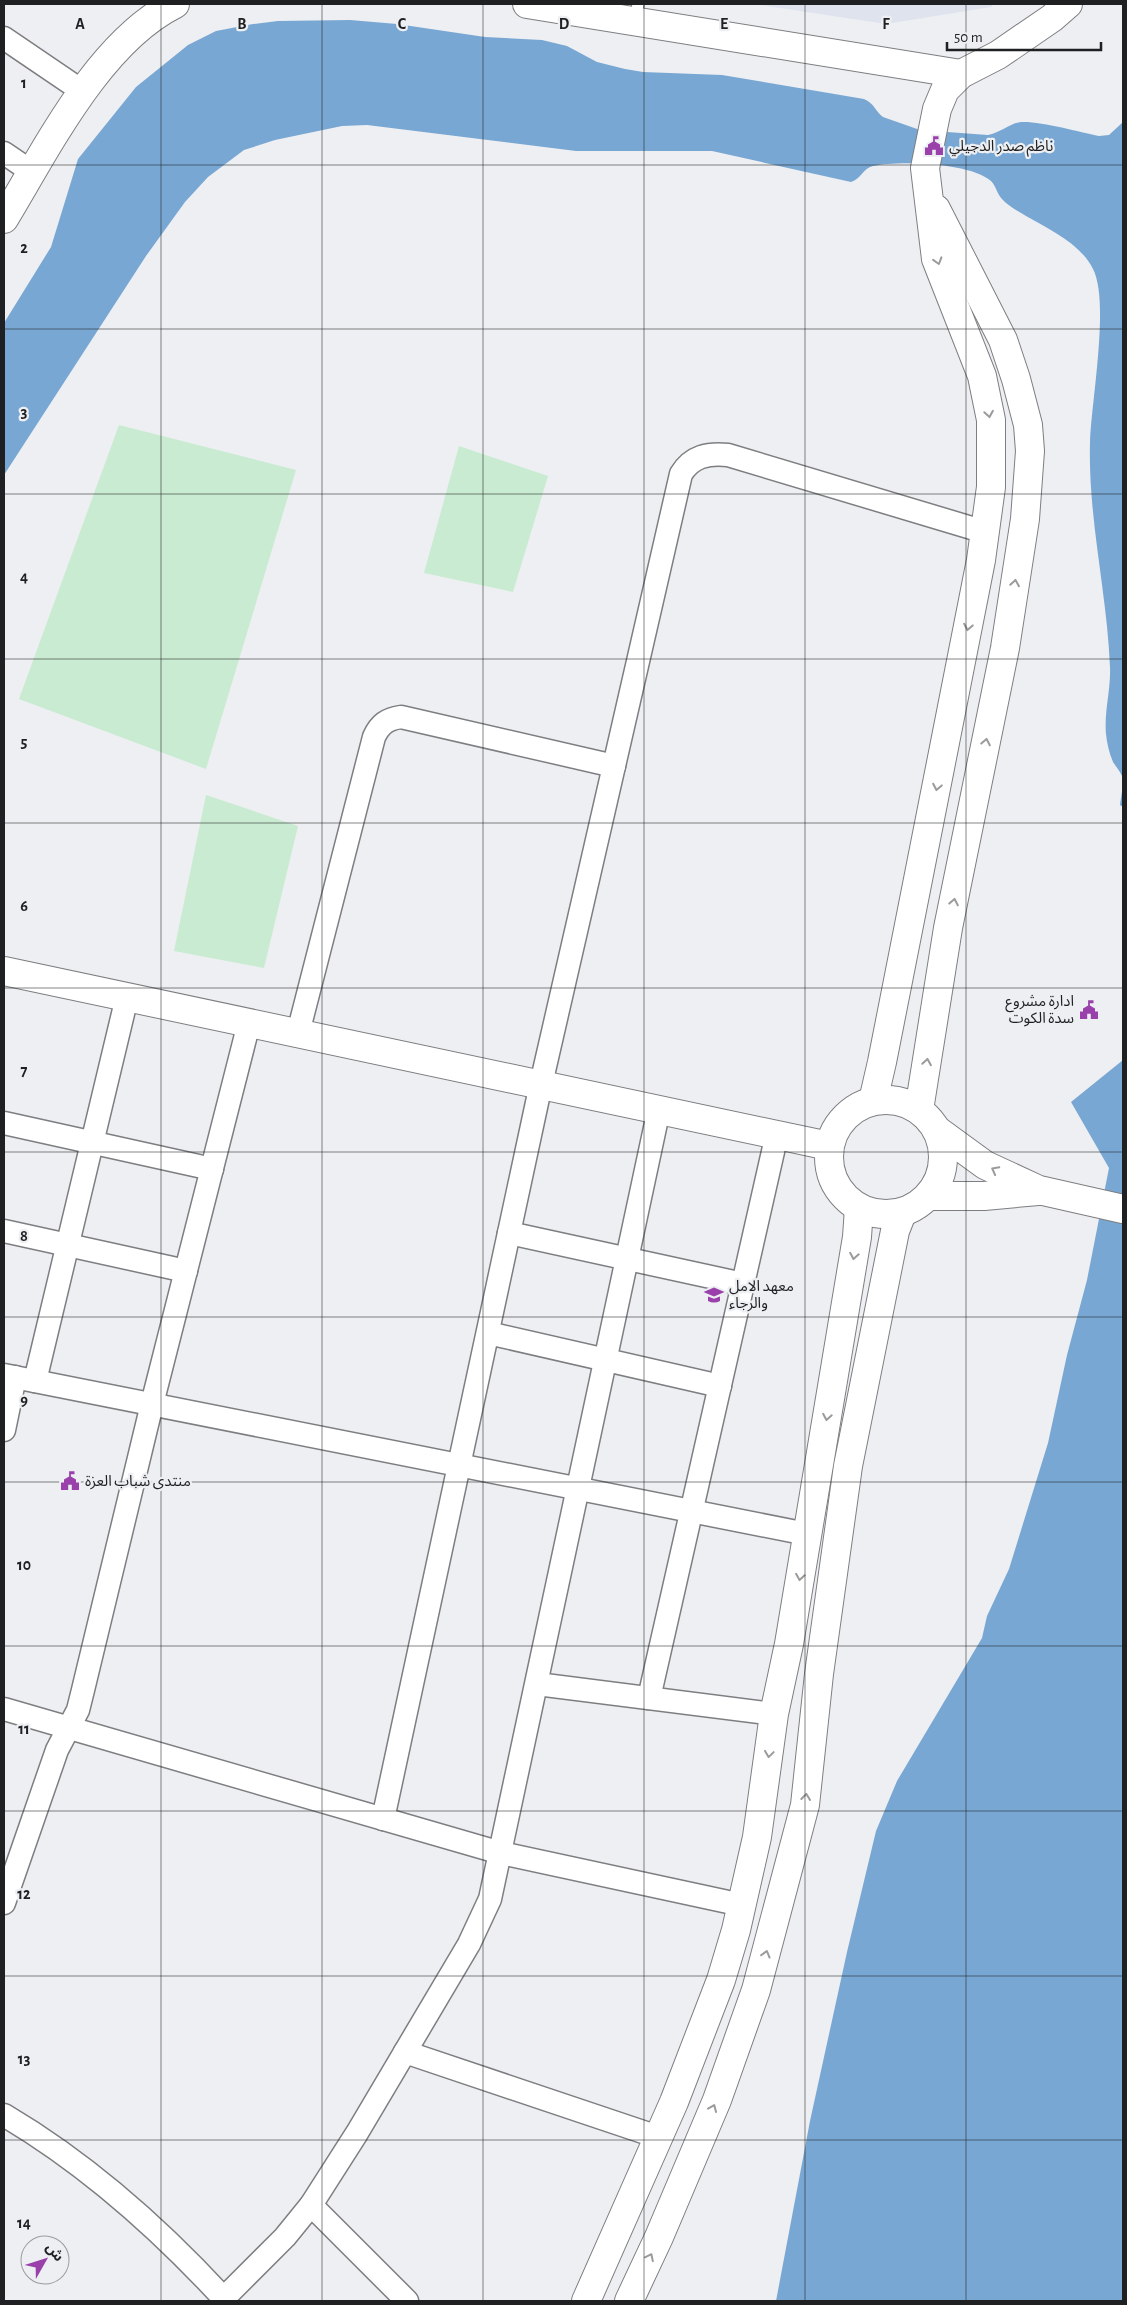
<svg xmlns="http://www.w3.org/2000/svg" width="1127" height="2305" font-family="'Alegreya Sans','Noto Sans Arabic',sans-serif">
<rect width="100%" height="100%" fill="#edeff2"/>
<path fill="#dfe3ed" d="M 754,4 L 994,4 L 991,7 L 886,24 Z"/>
<g fill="#c9ebd1">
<path d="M 119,425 L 296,470 L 206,769 L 19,699 Z"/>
<path d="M 459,446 L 548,476 L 513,592 L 424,573 Z"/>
<path d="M 206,795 L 298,826 L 264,968 L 174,951 Z"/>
</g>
<g fill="#79a7d3">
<path d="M 350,20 L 397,24 L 485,37 L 542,40 L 567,46 L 597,62 L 625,69 L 643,72 L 722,75 L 864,99 C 874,103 875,111 883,117 L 920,130 L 988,135 C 1000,133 1010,123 1021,122 C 1041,121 1079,132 1099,136 L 1109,135 L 1123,122 L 1123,807 L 1120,805 C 1121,797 1124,784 1122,776 C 1120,771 1116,767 1113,762 C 1109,753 1107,743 1106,734 C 1104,711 1111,690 1110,667 C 1107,592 1088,519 1090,443 C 1091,403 1110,302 1093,269 C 1081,244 1049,229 1026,216 C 1018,211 1008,206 1002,199 C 997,194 996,186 991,181 C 971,163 900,160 873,166 C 863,168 861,179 851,182 L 712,151 L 576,151 L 367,125 L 342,126 L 275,140 L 244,150 L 208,177 L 185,202 L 146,256 L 4,475 L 4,323 L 51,247 L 78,159 L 136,87 L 188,45 L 216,31 L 253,24 L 278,21 Z"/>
<path d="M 1123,1060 L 1123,2301 L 776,2301 L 810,2121 L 847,1952 L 876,1831 L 897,1781 L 982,1638 L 987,1616 L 1009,1569 L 1048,1443 L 1067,1355 L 1087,1280 L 1109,1168 L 1071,1102 Z"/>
</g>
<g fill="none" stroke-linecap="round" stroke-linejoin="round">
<g stroke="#7d7e81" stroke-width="14">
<path id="service" d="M 635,21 L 638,4"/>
</g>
<g stroke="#7d7e81" stroke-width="25">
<g id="minor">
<path d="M 4,38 L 82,91"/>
<path d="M 4,153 L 32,172"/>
<path d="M 298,1033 L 374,737 C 380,724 387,719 401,717 L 614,766"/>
<path d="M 4,1123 L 212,1169"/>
<path d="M 4,1231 L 186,1271"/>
<path d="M 509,1233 L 743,1284"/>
<path d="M 488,1333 L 720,1386"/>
<path d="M 4,1375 L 807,1534"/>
<path d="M 35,1381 L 127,997"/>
<path d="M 4,1430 L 15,1377"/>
<path d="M 537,1684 L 774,1714"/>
<path d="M 649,1698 L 777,1134"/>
<path d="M 4,1709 L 501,1853 L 742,1905"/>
<path d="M 383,1819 L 541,1084 L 681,474 C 692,456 708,453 728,455 L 985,532"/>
<path d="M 4,1903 L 57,1750 L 78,1710 L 83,1690 L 152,1404 L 249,1023"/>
<path d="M 405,2052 L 658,2137"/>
<path d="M 4,2115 C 87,2164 161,2230 226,2301"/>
<path d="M 311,2205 L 407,2301"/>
<path d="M 221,2301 L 285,2237 L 311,2205 L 357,2133 L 469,1944 L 490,1899 L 659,1109"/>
</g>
</g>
<g stroke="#7d7e81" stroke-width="30">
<g id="tertiary">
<path d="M 527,4 L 961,74"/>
<path d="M 4,219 C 47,148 99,42 175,4"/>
<path d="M 4,971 L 829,1146"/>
</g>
</g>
<g stroke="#7d7e81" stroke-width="30">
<g id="secondary">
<path d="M 586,2301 L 674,2102 L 721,1980 L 736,1930 L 757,1837 L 774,1714 L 789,1644 L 857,1237 L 859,1208"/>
<path d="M 629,2301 L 659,2237 L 717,2100 L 756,1990 L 805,1805 L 819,1674 L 848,1466 L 895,1231 L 902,1213"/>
</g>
</g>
<g stroke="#7d7e81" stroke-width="30">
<g id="primary">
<circle cx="886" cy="1157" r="57"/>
<path d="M 873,1101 L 882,1062 L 981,560 L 991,487 L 991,420 L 982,376 L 936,259 L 925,168 L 937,109 L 945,90 L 961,74 L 998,55 L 1052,18 L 1068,4"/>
<path d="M 919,1110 L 948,928 L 1005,648 L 1025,519 L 1030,451 L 1028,425 L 1016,379 L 1003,340 L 936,209"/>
<path d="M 937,1130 L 985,1165 L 1039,1190 L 1123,1209"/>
<path d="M 929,1196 L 984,1196 L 1038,1191"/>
</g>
</g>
<use href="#service" stroke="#fff" stroke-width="11"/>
<use href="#minor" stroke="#fff" stroke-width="22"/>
<use href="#tertiary" stroke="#fff" stroke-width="28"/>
<use href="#secondary" stroke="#fff" stroke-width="28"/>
<use href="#primary" stroke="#fff" stroke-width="28"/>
</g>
<defs><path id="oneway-chevron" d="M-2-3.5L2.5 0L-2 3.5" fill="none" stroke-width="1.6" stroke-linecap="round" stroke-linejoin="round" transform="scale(1.25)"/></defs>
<g stroke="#9a9b9b">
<use href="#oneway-chevron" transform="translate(938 261) rotate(73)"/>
<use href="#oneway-chevron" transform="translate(989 414) rotate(81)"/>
<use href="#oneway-chevron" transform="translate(1015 583) rotate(-81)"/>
<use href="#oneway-chevron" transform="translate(968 627) rotate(101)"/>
<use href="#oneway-chevron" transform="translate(986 742) rotate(-79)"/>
<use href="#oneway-chevron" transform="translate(937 787) rotate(101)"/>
<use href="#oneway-chevron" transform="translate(954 902) rotate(-79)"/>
<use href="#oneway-chevron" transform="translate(927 1062) rotate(-81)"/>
<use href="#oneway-chevron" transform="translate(995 1170) rotate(-152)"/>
<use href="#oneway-chevron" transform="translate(854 1256) rotate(100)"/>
<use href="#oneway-chevron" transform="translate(827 1417) rotate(100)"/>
<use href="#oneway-chevron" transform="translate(800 1577) rotate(99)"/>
<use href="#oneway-chevron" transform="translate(769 1754) rotate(98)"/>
<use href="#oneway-chevron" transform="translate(806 1797) rotate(-83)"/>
<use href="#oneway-chevron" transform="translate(766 1954) rotate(-75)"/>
<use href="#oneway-chevron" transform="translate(713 2108) rotate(-67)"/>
<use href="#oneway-chevron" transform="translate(650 2257) rotate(-64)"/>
</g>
<path fill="none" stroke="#1f2021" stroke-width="1" stroke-opacity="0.55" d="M 161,4 L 161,2301M 322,4 L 322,2301M 483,4 L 483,2301M 644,4 L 644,2301M 805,4 L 805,2301M 966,4 L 966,2301M 4,165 L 1123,165M 4,329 L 1123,329M 4,494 L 1123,494M 4,659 L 1123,659M 4,823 L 1123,823M 4,988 L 1123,988M 4,1152 L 1123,1152M 4,1317 L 1123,1317M 4,1482 L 1123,1482M 4,1646 L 1123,1646M 4,1811 L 1123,1811M 4,1976 L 1123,1976M 4,2140 L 1123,2140"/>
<defs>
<g id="civic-bare" transform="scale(1.5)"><path d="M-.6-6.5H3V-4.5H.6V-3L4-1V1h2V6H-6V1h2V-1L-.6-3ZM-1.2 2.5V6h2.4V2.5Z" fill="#9a40ab" stroke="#edeff2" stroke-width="2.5" paint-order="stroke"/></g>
<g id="university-bare" transform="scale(1.5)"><path d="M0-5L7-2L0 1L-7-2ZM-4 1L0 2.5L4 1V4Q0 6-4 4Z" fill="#9a40ab" stroke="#edeff2" stroke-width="2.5" paint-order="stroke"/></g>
</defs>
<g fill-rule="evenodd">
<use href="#civic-bare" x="934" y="146"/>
<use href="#civic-bare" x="1089" y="1010"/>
<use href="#university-bare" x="714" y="1295"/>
<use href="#civic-bare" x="70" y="1481"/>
</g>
<g text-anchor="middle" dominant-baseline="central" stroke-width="4.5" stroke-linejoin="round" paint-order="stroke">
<g font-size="15" fill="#1f2021" stroke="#edeff2" text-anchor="start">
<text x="949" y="146">ناظم صدر الدجيلي</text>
<text x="1074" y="1001" text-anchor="end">ادارة مشروع<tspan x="1074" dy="17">سدة الكوت</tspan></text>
<text x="729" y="1286">معهد الامل<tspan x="729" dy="17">والرجاء</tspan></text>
<text x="85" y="1481">منتدى شباب العزة</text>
</g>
</g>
<g font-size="16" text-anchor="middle" font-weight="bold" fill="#1f2021" stroke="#edeff2" stroke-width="4.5" stroke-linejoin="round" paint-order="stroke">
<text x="80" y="29">A</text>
<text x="242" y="29">B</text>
<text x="402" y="29">C</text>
<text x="564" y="29">D</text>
<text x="724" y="29">E</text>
<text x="886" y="29">F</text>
<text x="24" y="88">1</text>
<text x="24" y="253">2</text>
<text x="24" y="417">3</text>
<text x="24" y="582">4</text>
<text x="24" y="747">5</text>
<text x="24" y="911">6</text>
<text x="24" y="1076">7</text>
<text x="24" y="1241">8</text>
<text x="24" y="1405">9</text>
<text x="24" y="1570">10</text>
<text x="24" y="1734">11</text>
<text x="24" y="1899">12</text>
<text x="24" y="2064">13</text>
<text x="24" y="2228">14</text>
</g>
<rect width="1127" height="2305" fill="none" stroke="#1f2021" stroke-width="10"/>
<g transform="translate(45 2260) rotate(51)"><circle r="24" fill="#edeff2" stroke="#9b9c9e"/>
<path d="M0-4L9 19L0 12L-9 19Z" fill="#9a40ab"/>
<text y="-8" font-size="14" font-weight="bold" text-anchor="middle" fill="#1f2021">ش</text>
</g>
<path d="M947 42v8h154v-8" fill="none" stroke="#1f2021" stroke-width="2.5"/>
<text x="954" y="42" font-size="15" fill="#1f2021" stroke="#edeff2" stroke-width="4" paint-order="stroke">50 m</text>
</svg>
